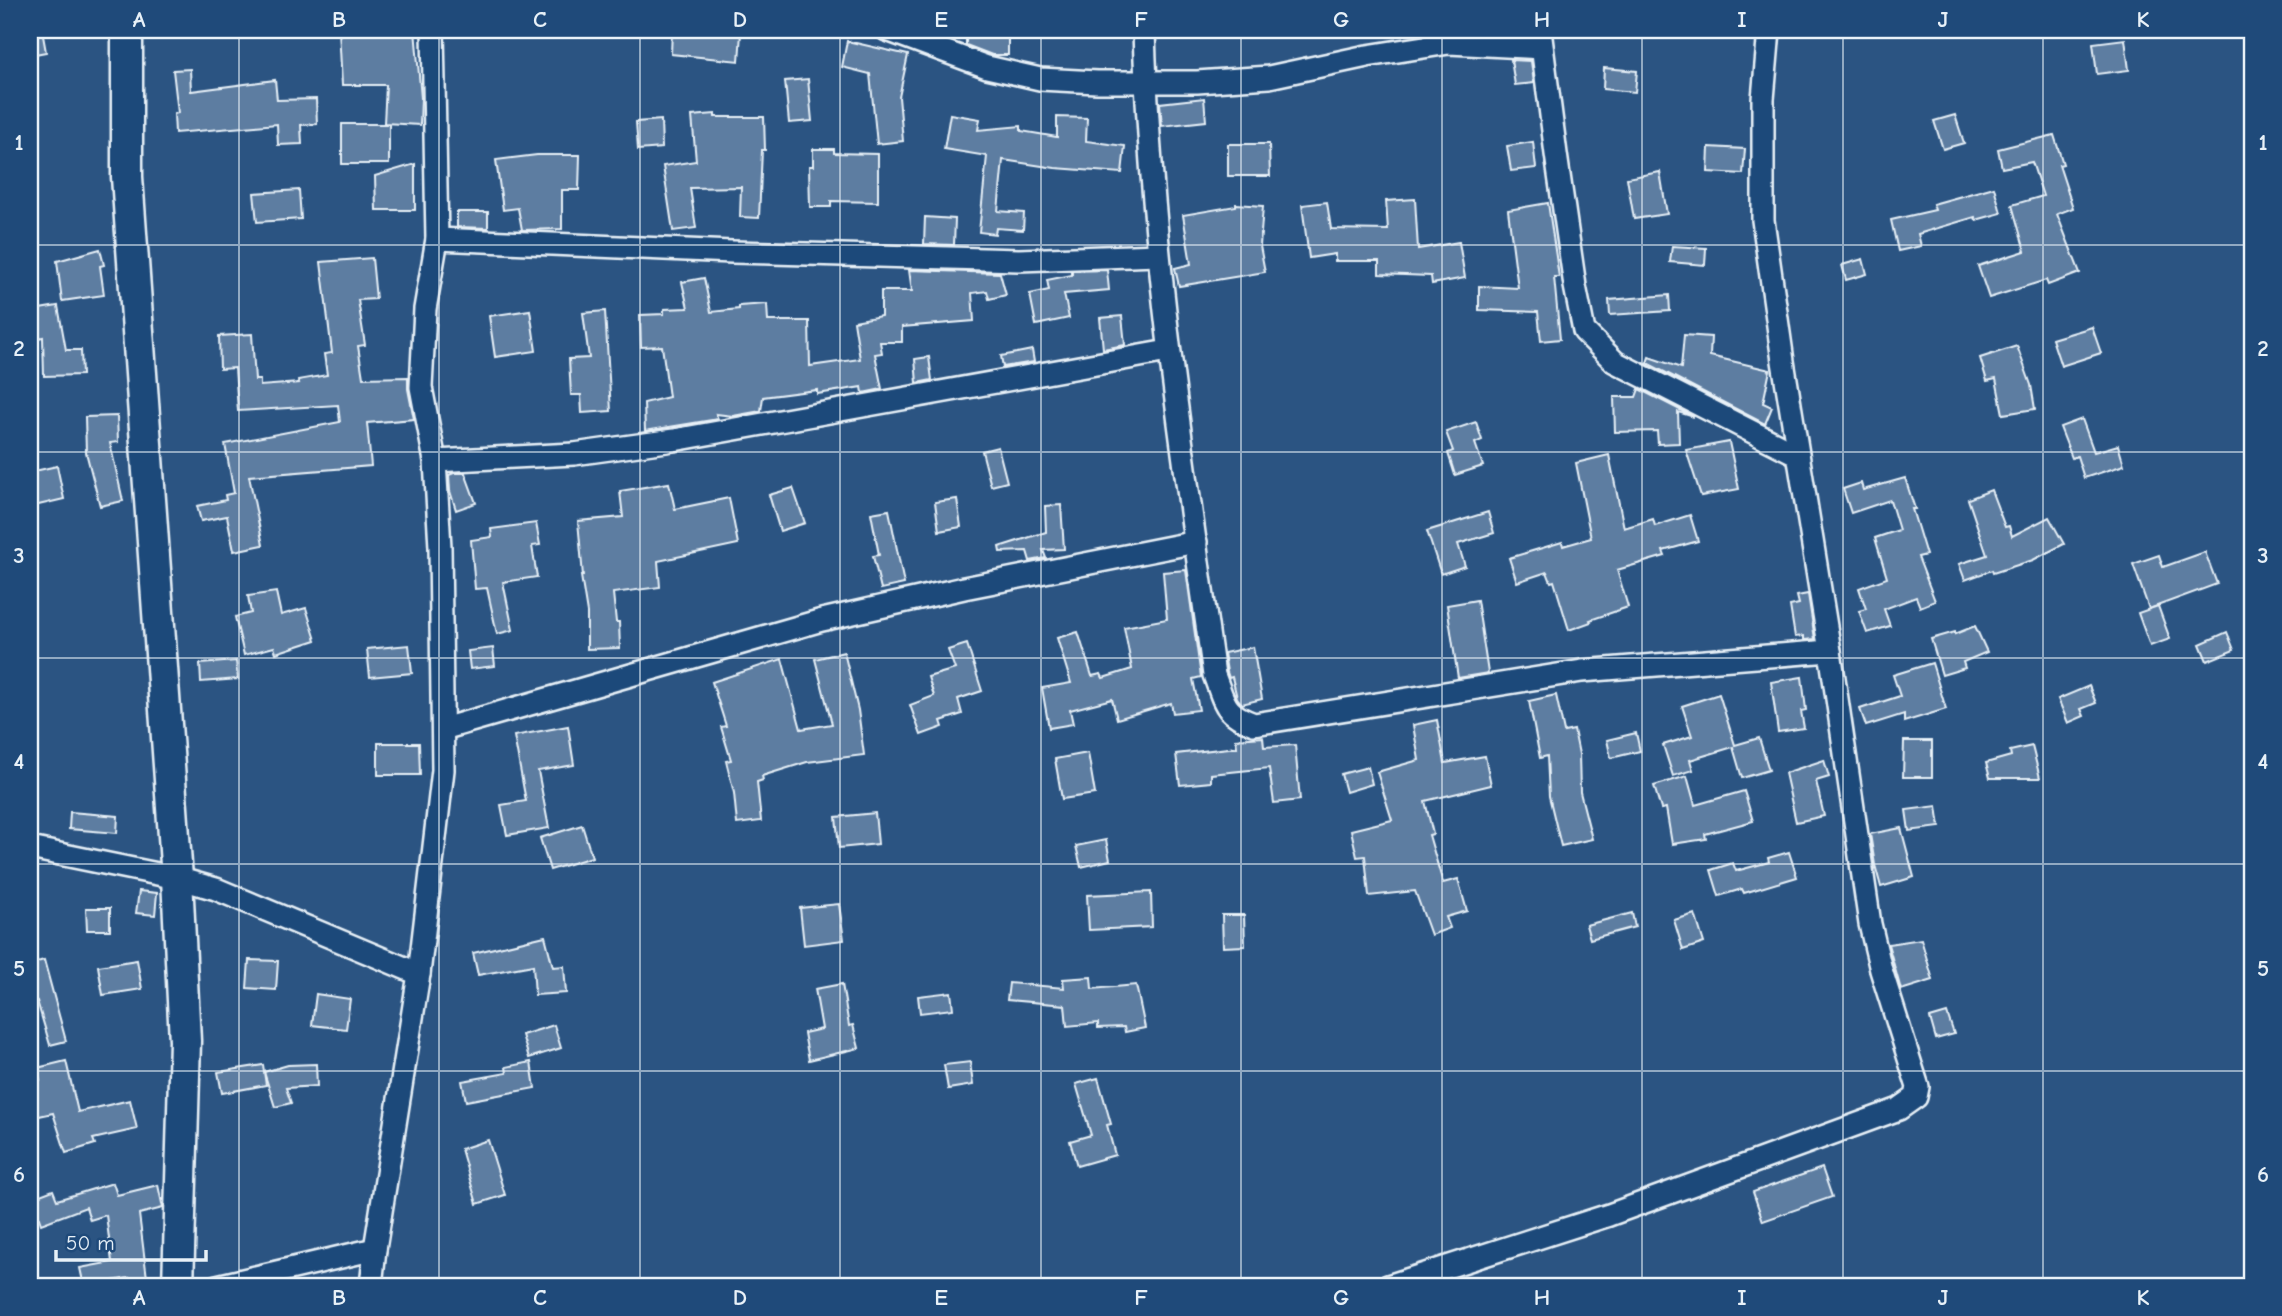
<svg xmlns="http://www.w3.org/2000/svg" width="2282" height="1316" font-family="'Comic Neue',sans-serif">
<rect width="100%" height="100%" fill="#2b5482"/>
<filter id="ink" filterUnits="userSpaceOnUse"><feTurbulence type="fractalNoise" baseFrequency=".0143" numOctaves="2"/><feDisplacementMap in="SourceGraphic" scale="14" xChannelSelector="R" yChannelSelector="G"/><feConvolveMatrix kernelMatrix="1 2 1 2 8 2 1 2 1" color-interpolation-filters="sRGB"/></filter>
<g filter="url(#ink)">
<g fill="#5d7da1" stroke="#e8f1f8" stroke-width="2">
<path d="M 30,30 L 42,30 L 46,52 L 30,55 Z"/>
<path d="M 339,30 L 415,30 L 421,98 L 420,125 L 384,123 L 386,85 L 342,85 Z"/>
<path d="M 672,30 L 741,33 L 739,61 L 671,54 Z"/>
<path d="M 966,30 L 1008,30 L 1008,55 L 992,55 L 966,45 Z"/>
<path d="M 2125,39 L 2129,70 L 2097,74 L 2093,43 Z"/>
<path d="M 847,41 L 908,55 L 899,97 L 903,141 L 877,144 L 870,74 L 842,67 Z"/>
<path d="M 1511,60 L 1531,61 L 1534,83 L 1515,85 Z"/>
<path d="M 1604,68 L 1637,71 L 1635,92 L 1603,89 Z"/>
<path d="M 190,69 L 191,91 L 275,80 L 277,100 L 316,99 L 317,124 L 301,125 L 302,144 L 278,145 L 277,124 L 175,133 L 174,114 L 178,113 L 173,70 Z"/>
<path d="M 808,79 L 812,121 L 789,123 L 785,81 Z"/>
<path d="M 1204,98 L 1206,121 L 1162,126 L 1160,103 Z"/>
<path d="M 715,114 L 715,117 L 764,117 L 765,150 L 762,150 L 759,218 L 740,217 L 741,187 L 690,188 L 696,228 L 673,231 L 663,166 L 696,161 L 692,116 Z"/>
<path d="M 950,114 L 980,119 L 978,130 L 1021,126 L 1021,131 L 1057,137 L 1057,117 L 1087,118 L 1086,141 L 1125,146 L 1122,173 L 1055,168 L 1003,160 L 998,211 L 1024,213 L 1023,230 L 996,228 L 995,234 L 979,232 L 987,156 L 944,149 Z"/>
<path d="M 1955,115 L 1964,143 L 1943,149 L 1934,121 Z"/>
<path d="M 661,120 L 662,148 L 638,150 L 636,122 Z"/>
<rect x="342" y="124" width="47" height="40"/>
<path d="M 2054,135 L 2063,164 L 2059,165 L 2073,208 L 2057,214 L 2080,273 L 2048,285 L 2046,280 L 1989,298 L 1978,266 L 2025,251 L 2012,205 L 2043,196 L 2032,162 L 2002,168 L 1998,149 Z"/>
<path d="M 1533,142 L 1536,168 L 1511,171 L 1507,146 Z"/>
<path d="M 1228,144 L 1269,144 L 1270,176 L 1228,176 Z"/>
<path d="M 1709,147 L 1745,149 L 1743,174 L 1708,172 Z"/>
<path d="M 813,149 L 834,149 L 834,153 L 878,154 L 878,202 L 831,201 L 831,207 L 810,207 L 809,166 L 813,166 Z"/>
<path d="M 537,155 L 580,155 L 579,190 L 562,190 L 562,229 L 522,230 L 518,208 L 503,210 L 496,160 Z"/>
<path d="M 415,164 L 415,210 L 376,210 L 375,176 Z"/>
<path d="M 1660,172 L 1667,214 L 1634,219 L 1627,178 Z"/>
<path d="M 1994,187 L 2001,213 L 1976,220 L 1975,217 L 1918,234 L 1921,246 L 1898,251 L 1891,220 L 1935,210 L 1933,204 Z"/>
<path d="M 299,190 L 301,219 L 257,222 L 254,193 Z"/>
<path d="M 1415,199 L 1418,249 L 1459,242 L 1465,278 L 1432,284 L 1431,276 L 1379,274 L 1379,261 L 1335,261 L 1335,254 L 1309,258 L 1302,205 L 1327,202 L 1331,229 L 1388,230 L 1386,201 Z"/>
<path d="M 1548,203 L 1559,277 L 1554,277 L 1560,339 L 1541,341 L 1538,312 L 1479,310 L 1479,286 L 1518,288 L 1508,210 Z"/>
<path d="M 1236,204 L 1263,206 L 1260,246 L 1265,272 L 1179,286 L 1175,268 L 1191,264 L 1183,215 L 1236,206 Z"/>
<path d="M 457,212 L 488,212 L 488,228 L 457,227 Z"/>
<path d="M 925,217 L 955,219 L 954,245 L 924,244 Z"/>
<path d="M 1672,246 L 1706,248 L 1705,265 L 1670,262 Z"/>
<path d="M 100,249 L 104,265 L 100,266 L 104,295 L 62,301 L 57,261 Z"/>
<path d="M 372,258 L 376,299 L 358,300 L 365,345 L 358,346 L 363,378 L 408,377 L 408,389 L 414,419 L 367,423 L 371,466 L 249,476 L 263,545 L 234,551 L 227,516 L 201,521 L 197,506 L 226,500 L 225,495 L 234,493 L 225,444 L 340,422 L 338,405 L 238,411 L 235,368 L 220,369 L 219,336 L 252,334 L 255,380 L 260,380 L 260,386 L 299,383 L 298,380 L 327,375 L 324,354 L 332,353 L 321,262 Z"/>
<path d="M 1863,259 L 1867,274 L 1846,280 L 1842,265 Z"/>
<path d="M 909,270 L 1000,273 L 1006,295 L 989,299 L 987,291 L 972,293 L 974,321 L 902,327 L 902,342 L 880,342 L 882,353 L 875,354 L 882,389 L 863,393 L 862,387 L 817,394 L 817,390 L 763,397 L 761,411 L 733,416 L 716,414 L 718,419 L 645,431 L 644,403 L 669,397 L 662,346 L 641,347 L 640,315 L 664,314 L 664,309 L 688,308 L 682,282 L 704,278 L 711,312 L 739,309 L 739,306 L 767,304 L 768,321 L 809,321 L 810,366 L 860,359 L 854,321 L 881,316 L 881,291 L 912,291 Z"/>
<path d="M 1107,270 L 1109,290 L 1064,294 L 1069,318 L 1036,325 L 1030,294 L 1049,290 L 1047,280 L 1072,275 L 1072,271 Z"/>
<path d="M 1669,295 L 1670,311 L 1610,315 L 1609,300 Z"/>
<path d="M 58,306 L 66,350 L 81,350 L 82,375 L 44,376 L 43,337 L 38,338 L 33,310 Z"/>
<path d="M 530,310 L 536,351 L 495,357 L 489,316 Z"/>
<path d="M 605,311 L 611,411 L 582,413 L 581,395 L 571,395 L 569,359 L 589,358 L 583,313 Z"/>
<path d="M 1122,316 L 1125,345 L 1103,349 L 1100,318 Z"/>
<path d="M 2092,327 L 2101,353 L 2061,366 L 2052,339 Z"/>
<path d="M 1684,335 L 1711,337 L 1710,356 L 1770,370 L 1763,403 L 1772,407 L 1765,424 L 1647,363 L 1649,357 L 1681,368 Z"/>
<path d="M 2017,346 L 2031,385 L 2035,409 L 2003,414 L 1996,379 L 1987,381 L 1980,358 Z"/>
<path d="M 1032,350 L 1034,362 L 1003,367 L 1001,356 Z"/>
<path d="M 929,357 L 932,380 L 917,383 L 915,359 Z"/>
<path d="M 1639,389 L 1694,417 L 1678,412 L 1679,443 L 1658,444 L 1657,431 L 1615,432 L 1614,397 L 1636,397 Z"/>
<path d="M 117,416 L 118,442 L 110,443 L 123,501 L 100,506 L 86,452 L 85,417 Z"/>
<path d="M 2082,419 L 2094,452 L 2118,445 L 2124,465 L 2084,478 L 2077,456 L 2072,458 L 2060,427 Z"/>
<path d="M 1476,422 L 1482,440 L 1475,443 L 1483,466 L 1455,475 L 1448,453 L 1453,451 L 1446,432 Z"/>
<path d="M 1729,442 L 1739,489 L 1701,496 L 1686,450 Z"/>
<path d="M 998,447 L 1007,482 L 991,486 L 982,451 Z"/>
<path d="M 1609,455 L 1624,528 L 1653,519 L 1655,526 L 1690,515 L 1698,541 L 1663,551 L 1665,556 L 1617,570 L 1628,607 L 1590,620 L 1591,622 L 1569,630 L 1554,581 L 1551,582 L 1547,572 L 1517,582 L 1509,558 L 1562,542 L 1563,546 L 1591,538 L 1576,463 Z"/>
<path d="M 57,466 L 64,499 L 30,507 L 30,472 Z"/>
<path d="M 454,473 L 465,473 L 476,503 L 456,510 L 450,491 L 449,475 Z"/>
<path d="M 1905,478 L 1915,509 L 1912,509 L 1926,555 L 1918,557 L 1935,601 L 1920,607 L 1916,597 L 1884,609 L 1890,626 L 1867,633 L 1859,611 L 1866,609 L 1859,588 L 1887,578 L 1875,538 L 1899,530 L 1890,500 L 1851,513 L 1843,489 L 1861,483 L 1863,490 Z"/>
<path d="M 669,483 L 675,509 L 729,498 L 738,544 L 658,561 L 660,587 L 613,593 L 616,622 L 619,622 L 620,648 L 587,649 L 587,613 L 581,576 L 583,576 L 578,521 L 623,517 L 620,491 Z"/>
<path d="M 793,488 L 805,523 L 780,531 L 769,495 Z"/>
<path d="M 1991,490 L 2005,527 L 2009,526 L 2012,536 L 2049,517 L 2064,544 L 2033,560 L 1993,573 L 1992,570 L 1965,580 L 1959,564 L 1987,555 L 1968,499 Z"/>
<path d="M 957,499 L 961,527 L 939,531 L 935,502 Z"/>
<path d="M 1061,505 L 1064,549 L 1043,550 L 1046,558 L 1030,561 L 1027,551 L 1000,552 L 999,547 L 1046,532 L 1045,506 Z"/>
<path d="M 889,510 L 904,584 L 881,589 L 873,556 L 879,555 L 871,513 Z"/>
<path d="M 1488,512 L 1494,533 L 1458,544 L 1465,566 L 1441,574 L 1427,531 Z"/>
<path d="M 536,523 L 540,545 L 532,546 L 537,577 L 503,582 L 513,630 L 497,634 L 487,588 L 475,589 L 471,540 L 492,537 L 491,529 Z"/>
<path d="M 2205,552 L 2217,584 L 2149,609 L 2133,564 L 2159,555 L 2163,567 Z"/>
<path d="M 1186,570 L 1201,677 L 1193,679 L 1199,710 L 1173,713 L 1171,703 L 1117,719 L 1112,699 L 1070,710 L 1073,724 L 1049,728 L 1042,688 L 1071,683 L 1057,638 L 1078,632 L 1092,676 L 1101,674 L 1103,678 L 1132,669 L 1124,627 L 1167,619 L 1163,572 Z"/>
<path d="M 276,592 L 281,615 L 306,608 L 316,640 L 276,653 L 274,647 L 244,655 L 235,617 L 251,613 L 248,596 Z"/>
<path d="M 1808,594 L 1815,639 L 1804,640 L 1804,636 L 1795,637 L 1790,606 L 1799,604 L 1797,596 Z"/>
<path d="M 1477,600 L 1488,673 L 1458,678 L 1447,605 Z"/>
<path d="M 2158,606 L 2170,639 L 2150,646 L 2138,613 Z"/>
<path d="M 1975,626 L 1987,652 L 1963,662 L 1965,668 L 1942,675 L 1931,639 L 1955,632 L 1955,634 Z"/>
<path d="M 2227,632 L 2234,650 L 2207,661 L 2200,644 Z"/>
<path d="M 967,644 L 982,691 L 958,699 L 962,714 L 941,721 L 943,727 L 921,735 L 910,705 L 934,696 L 928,677 L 955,669 L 948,650 Z"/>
<path d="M 409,645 L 412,673 L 370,677 L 367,649 Z"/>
<path d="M 1253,647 L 1262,699 L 1242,704 L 1237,698 L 1232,677 L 1229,678 L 1227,672 L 1224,653 Z"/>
<path d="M 493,648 L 495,666 L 470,669 L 468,651 Z"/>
<path d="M 844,652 L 858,710 L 864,755 L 807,762 L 762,776 L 763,780 L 757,782 L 761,821 L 737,824 L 734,793 L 726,761 L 731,760 L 721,727 L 726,726 L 712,682 L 782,659 L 801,729 L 832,724 L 815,659 Z"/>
<path d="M 236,661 L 238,679 L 201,682 L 200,664 Z"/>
<path d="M 1932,663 L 1946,709 L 1904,722 L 1904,714 L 1866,726 L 1860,709 L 1900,696 L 1893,675 Z"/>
<path d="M 1802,677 L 1806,710 L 1801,711 L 1804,728 L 1778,732 L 1771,682 Z"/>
<path d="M 2089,686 L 2096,703 L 2081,709 L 2084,716 L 2068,723 L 2058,699 Z"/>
<path d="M 1719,694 L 1735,745 L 1759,738 L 1769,770 L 1742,778 L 1733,747 L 1690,760 L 1693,770 L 1673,776 L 1663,745 L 1692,736 L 1682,706 Z"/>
<path d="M 1556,695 L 1564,732 L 1574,730 L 1579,754 L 1580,792 L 1592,839 L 1561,846 L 1549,796 L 1547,756 L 1540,758 L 1529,701 Z"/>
<path d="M 1437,720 L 1445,763 L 1485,756 L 1491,785 L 1425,801 L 1433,834 L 1429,835 L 1443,883 L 1458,879 L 1467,911 L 1446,917 L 1450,928 L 1431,935 L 1415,891 L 1369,896 L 1365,856 L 1357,857 L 1351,830 L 1392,820 L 1377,772 L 1419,760 L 1413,725 Z"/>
<path d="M 568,726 L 574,765 L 538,771 L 549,828 L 507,835 L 501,805 L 526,801 L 514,736 Z"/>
<path d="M 1636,733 L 1640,751 L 1611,758 L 1607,740 Z"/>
<path d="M 1263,737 L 1264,747 L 1295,745 L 1300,800 L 1274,803 L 1269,768 L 1211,774 L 1211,782 L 1180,785 L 1176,754 L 1237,747 L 1236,739 Z"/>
<path d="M 1904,741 L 1932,741 L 1932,777 L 1903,777 Z"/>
<path d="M 378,743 L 419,743 L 420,775 L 378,775 Z"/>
<path d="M 2032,746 L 2040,778 L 1990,778 L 1986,763 L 2011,756 L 2010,751 Z"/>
<path d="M 1088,753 L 1095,794 L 1062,799 L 1055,759 Z"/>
<path d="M 1824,760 L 1829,777 L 1816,781 L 1824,816 L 1796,822 L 1785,773 Z"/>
<path d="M 1368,767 L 1372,784 L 1346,792 L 1341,774 Z"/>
<path d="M 1687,776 L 1695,805 L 1744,791 L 1753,821 L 1705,834 L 1706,839 L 1672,844 L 1666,808 L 1661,809 L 1654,786 Z"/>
<path d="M 1937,806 L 1940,827 L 1909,831 L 1906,810 Z"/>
<path d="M 70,812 L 118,816 L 117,833 L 69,829 Z"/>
<path d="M 875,813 L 878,844 L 839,848 L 836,817 Z"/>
<path d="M 582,825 L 592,857 L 550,870 L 540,838 Z"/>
<path d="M 1901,828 L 1914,877 L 1881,887 L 1875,865 L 1870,834 Z"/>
<path d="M 1106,840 L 1110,860 L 1081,867 L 1076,846 Z"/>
<path d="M 1789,852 L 1797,877 L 1744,893 L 1742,889 L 1719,896 L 1711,870 L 1733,863 L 1736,871 L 1769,862 L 1768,858 Z"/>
<path d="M 139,891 L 157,893 L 155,915 L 136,913 Z"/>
<path d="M 1151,892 L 1152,927 L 1089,930 L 1087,895 Z"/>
<path d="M 839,904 L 844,940 L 804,945 L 800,908 Z"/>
<path d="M 86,908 L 110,908 L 110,930 L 87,930 Z"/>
<path d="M 1632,913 L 1635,927 L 1590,939 L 1586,925 Z"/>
<path d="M 1695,914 L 1704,943 L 1683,950 L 1674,920 Z"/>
<path d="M 1222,915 L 1244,915 L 1245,946 L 1223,947 Z"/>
<path d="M 545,936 L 553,967 L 564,966 L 566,993 L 535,995 L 533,965 L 478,975 L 473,953 Z"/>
<path d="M 1921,939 L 1933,980 L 1901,990 L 1888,944 Z"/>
<path d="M 44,960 L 66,1041 L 50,1045 L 37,1001 L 33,1002 L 30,992 L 30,964 Z"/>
<path d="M 137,960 L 142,989 L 103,995 L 98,966 Z"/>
<path d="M 249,960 L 278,961 L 276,990 L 247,988 Z"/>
<path d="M 1091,977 L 1092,989 L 1136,985 L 1145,1028 L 1125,1032 L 1124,1027 L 1098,1028 L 1098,1023 L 1067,1026 L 1065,1005 L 1007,1000 L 1009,983 L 1064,988 L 1063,979 Z"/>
<path d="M 842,984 L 849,1026 L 853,1025 L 859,1048 L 809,1060 L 804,1033 L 822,1029 L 815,989 Z"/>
<path d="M 951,992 L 953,1009 L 920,1013 L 918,996 Z"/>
<path d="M 316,994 L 350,999 L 346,1029 L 312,1025 Z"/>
<path d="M 1947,1013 L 1954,1034 L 1936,1039 L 1930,1018 Z"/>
<path d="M 554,1025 L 561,1048 L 529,1058 L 522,1035 Z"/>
<path d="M 66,1061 L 78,1112 L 130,1100 L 137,1129 L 93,1139 L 95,1144 L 66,1153 L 53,1113 L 30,1118 L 30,1082 L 40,1080 L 37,1068 Z"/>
<path d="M 531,1062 L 535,1088 L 466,1101 L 462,1081 L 507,1073 L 506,1067 Z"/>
<path d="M 970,1062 L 973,1085 L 948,1089 L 944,1065 Z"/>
<path d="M 316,1064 L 317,1086 L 286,1088 L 291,1103 L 275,1107 L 264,1072 L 288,1065 Z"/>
<path d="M 263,1065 L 266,1085 L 222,1093 L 218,1072 Z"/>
<path d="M 1098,1078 L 1111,1124 L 1107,1125 L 1115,1155 L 1077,1166 L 1070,1141 L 1091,1135 L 1076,1084 Z"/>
<path d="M 488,1140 L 505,1195 L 477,1204 L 461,1149 Z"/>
<path d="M 1822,1168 L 1832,1197 L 1763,1221 L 1753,1192 Z"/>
<path d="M 113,1183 L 117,1195 L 158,1185 L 163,1208 L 139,1214 L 148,1286 L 129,1286 L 129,1278 L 84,1286 L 80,1268 L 112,1262 L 106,1215 L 90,1220 L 86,1207 L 41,1224 L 32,1198 L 53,1190 L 57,1200 Z"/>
</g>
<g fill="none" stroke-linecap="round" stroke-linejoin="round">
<g stroke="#e8f1f8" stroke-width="26">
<g id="street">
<path d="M 887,30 L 987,67 L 1040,79 L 1097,82 L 1197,82 L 1269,77 L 1367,56 L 1449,43 L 1542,48"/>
<path d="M 1144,30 C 1150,247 1184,460 1214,675 C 1225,703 1223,713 1254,724 L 1582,671 L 1830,651"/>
<path d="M 1540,30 L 1556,154 L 1575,286 L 1584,331 L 1615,362 L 1798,455"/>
<path d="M 437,239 L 732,252 L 1019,260 L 1158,255"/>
<path d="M 435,461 L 574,454 L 674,440 L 1168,351"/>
<path d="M 443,729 L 822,620 L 964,588 L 1196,542"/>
<path d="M 30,848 L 177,878 L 216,889 L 419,974"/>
<path d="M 217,1286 L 375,1249"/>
<path d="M 371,1286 L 375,1249 L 419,974 L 443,770 L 440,547 L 435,461 L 421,387 L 425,309 L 437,239 L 433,30"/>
<path d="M 1388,1286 L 1609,1215 L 1899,1109 L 1916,1097 L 1918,1087 L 1881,970 L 1870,924 L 1830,651 L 1783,361 L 1763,220 L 1763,99 L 1769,30"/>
</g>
</g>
<g stroke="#e8f1f8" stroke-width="35">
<path id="secondary" d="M 127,30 L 127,177 L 177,878 L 185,1041 L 178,1286"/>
</g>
<use href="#street" stroke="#1f4a7a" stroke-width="21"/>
<use href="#secondary" stroke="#1f4a7a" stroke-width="30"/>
</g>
</g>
<path fill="none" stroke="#e8f1f8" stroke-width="2" stroke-opacity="0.55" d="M 239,30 L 239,1286M 439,30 L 439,1286M 640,30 L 640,1286M 840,30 L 840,1286M 1041,30 L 1041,1286M 1241,30 L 1241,1286M 1442,30 L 1442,1286M 1642,30 L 1642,1286M 1843,30 L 1843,1286M 2043,30 L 2043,1286M 30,245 L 2252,245M 30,452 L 2252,452M 30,658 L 2252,658M 30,864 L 2252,864M 30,1071 L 2252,1071"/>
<rect width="2282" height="1316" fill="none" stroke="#1f4a7a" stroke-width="77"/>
<path d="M56 1250v10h150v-10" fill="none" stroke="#e8f1f8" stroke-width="3.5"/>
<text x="66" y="1250" font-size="21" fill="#e8f1f8" stroke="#1f4a7a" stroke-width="5" paint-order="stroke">50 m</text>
<rect x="38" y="38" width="2206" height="1240" fill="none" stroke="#e8f1f8" stroke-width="2.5"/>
<g font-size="23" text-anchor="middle" font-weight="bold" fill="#e8f1f8">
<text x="139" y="27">A</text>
<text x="339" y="27">B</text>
<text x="540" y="27">C</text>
<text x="740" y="27">D</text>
<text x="941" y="27">E</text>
<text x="1141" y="27">F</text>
<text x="1341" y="27">G</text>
<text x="1542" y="27">H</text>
<text x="1742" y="27">I</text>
<text x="1943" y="27">J</text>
<text x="2143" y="27">K</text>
<text x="19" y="150">1</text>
<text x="2263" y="150">1</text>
<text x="19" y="356">2</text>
<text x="2263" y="356">2</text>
<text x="19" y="563">3</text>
<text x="2263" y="563">3</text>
<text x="19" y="769">4</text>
<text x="2263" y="769">4</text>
<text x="19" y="976">5</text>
<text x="2263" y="976">5</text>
<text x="19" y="1182">6</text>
<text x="2263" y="1182">6</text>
<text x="139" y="1305">A</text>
<text x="339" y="1305">B</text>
<text x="540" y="1305">C</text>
<text x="740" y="1305">D</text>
<text x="941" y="1305">E</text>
<text x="1141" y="1305">F</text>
<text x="1341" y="1305">G</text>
<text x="1542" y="1305">H</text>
<text x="1742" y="1305">I</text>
<text x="1943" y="1305">J</text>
<text x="2143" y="1305">K</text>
</g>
</svg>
